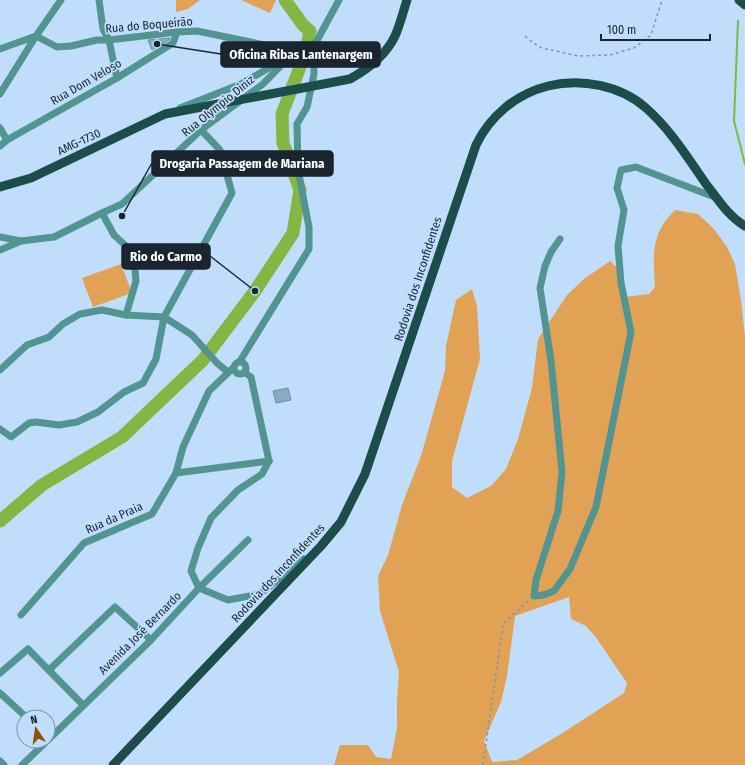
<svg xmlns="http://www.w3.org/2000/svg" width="745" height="765" font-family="'Fira Sans Condensed',sans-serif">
<rect width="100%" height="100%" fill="#c0ddfb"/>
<g fill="#e1a256" fill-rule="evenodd">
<path d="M 176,0 L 200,0 L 188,9 L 176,12 Z"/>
<path d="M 241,0 L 276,0 L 270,13 Z"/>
<path d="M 675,210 L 698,214 L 714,229 L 727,247 L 735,264 L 741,300 L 745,337 L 745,765 L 334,765 L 340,745 L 368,745 L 376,757 L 391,759 L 397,728 L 397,700 L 399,672 L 380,611 L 378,576 L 388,555 L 402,505 L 421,456 L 445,371 L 446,346 L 456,300 L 472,289 L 477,306 L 480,359 L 452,461 L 452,487 L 467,498 L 491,486 L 506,469 L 518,439 L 532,388 L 538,339 L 567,295 L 584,279 L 610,261 L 620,270 L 625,297 L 649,294 L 655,287 C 654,267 651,246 661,228 C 664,221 670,216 675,210 ZM 569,597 L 571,619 L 586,626 L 595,636 L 627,683 L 624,693 L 561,734 L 517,760 L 492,762 L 484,741 L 501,702 L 507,676 L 515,616 Z"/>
<path d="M 121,264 L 132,293 L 93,307 L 82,278 Z"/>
</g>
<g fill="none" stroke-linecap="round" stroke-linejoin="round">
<path stroke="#84b643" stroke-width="2" d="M 738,21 L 734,121 L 745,164"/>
<path stroke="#84b643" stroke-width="13" d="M 0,521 L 42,485 L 122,437 L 203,360 L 255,291 L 293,233 L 300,190 L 283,143 L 282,114 L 305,54 L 310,31 L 303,25 L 285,0"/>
</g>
<g fill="#85adc1" stroke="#6890a3">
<path d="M 170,38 L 169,40 L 152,50 L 148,40 Z"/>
<path d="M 288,388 L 291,400 L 276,403 L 273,391 Z"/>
</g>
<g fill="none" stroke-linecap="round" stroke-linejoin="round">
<g stroke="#8096ad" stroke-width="1.5" stroke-dasharray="3 3" stroke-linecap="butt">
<path d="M 525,36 L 533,43 L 542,48 L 556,51 L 578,56 L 610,55 L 634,48 L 651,35 L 662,0"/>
<path d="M 483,765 L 503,624 L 529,600"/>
</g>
<g stroke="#519490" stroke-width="7">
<path d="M 99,0 L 103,29 L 109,40 L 117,78"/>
<path d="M 0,49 L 36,36 L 57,47 L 71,46 L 97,40 L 109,40 L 177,32 L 197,31 L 289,50 L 314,46"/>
<path d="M 0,94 L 36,36 L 61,0"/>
<path d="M 180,108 L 241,84 L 281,61"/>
<path d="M 0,128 L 7,140"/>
<path d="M 0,146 L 7,140 L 117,78 L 173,43 L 177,32"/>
<path d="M 102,213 L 114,235 L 126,246 L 134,259 L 136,281 L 126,315"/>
<path d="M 0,237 L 21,241 L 54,237 L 102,213 L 122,204 L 201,130 L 263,84 L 298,48"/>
<path d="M 560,239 L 551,252 L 545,266 L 540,288 L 551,361 L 562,472 L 558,511 L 536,580 L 534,596 L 543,595 L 554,591 L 570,569 L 596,507 L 631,332 L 621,283 L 618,246 L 624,210 L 617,188 L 621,170 L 636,167 L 717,198"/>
<path d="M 0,250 L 21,241"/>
<path d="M 240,361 L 309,249 L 309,227 L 298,170 L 297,124 L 307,107 L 314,74 L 314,46 L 339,0"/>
<circle cx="240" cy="368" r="6"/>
<path d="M 0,370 L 27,345 L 49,337 L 63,324 L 80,314 L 102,310 L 126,315 L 164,317 L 232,193 L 220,150 L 201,130"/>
<path d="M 244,372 L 251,377 L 269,461"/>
<path d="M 0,429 L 11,437 L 29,423 L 36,422 L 59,425 L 77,422 L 98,412 L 124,392 L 143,383 L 156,359 L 164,317 L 192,335 L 217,363 L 228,372"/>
<path d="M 269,461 L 262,474 L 238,490 L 211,518 L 198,548 L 191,571 L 199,588 L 228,600 L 260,594 L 304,559"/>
<path d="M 176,473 L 269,461"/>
<path d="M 21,615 L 84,543 L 152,514 L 176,473 L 183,447 L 209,391 L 233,368"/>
<path d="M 49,670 L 115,607 L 151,640"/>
<path d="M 0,673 L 28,649 L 83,705"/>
<path d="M 0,693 L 26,717"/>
<path d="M 48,740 L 151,640 L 199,588 L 248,540"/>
<path d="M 0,761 L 4,765"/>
<path d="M 22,765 L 47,741"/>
</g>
<g stroke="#1c4d4a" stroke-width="9">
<path d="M 739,0 L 745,5"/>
<path d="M 0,187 L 31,178 L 165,114 L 350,79 C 368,69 386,55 395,36 C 400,25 403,12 407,0"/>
<path d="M 113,765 L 321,546 L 341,522 L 365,474 L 476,145 C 490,116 516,94 548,86 C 581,78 620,85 646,108 C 670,129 688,158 706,184 C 718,199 728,216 745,226"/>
</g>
</g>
<g text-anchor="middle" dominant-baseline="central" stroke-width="3.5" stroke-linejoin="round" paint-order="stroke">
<g font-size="12" fill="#1a2530" stroke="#c0ddfb">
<text transform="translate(149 25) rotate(-5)">Rua do Boqueirão</text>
<text transform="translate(86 82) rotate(-30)">Rua Dom Veloso</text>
<text transform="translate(218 106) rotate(-39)">Rua Olympio Diniz</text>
<text transform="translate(79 142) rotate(-25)">AMG-1730</text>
<text transform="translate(418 279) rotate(-72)">Rodovia dos Inconfidentes</text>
<text transform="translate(114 518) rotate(-24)">Rua da Praia</text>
<text transform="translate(278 573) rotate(-47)">Rodovia dos Inconfidentes</text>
<text transform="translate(140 633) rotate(-45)">Avenida José Bernardo</text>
</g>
</g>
<path fill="none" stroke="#1a2530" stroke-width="1.5" d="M157 44L221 54M122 216L152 163M255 291L210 256"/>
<g fill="#1a2530" stroke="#c0ddfb" stroke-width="1.5">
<circle cx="157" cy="44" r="4"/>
<circle cx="122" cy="216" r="4"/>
<circle cx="255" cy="291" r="4"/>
</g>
<g fill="#1a2530" stroke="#1a2530" stroke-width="1.5">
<rect x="221" y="42" width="159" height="25" rx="4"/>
<rect x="152" y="151" width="181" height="25" rx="4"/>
<rect x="122" y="244" width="88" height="25" rx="4"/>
</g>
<g font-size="13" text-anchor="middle" font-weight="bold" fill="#fff">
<text x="301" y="59">Oficina Ribas Lantenargem</text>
<text x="242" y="168">Drogaria Passagem de Mariana</text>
<text x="166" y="261">Rio do Carmo</text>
</g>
<g transform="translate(36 729) rotate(347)"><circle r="19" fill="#c0ddfb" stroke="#7e93aa"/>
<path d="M0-3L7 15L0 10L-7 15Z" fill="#895500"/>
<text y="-6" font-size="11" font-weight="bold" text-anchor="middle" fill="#1a2530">N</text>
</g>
<path d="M601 34v6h109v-6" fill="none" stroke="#1a2530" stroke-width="2"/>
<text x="607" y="34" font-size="12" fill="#1a2530" stroke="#c0ddfb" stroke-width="3" paint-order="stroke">100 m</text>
</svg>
